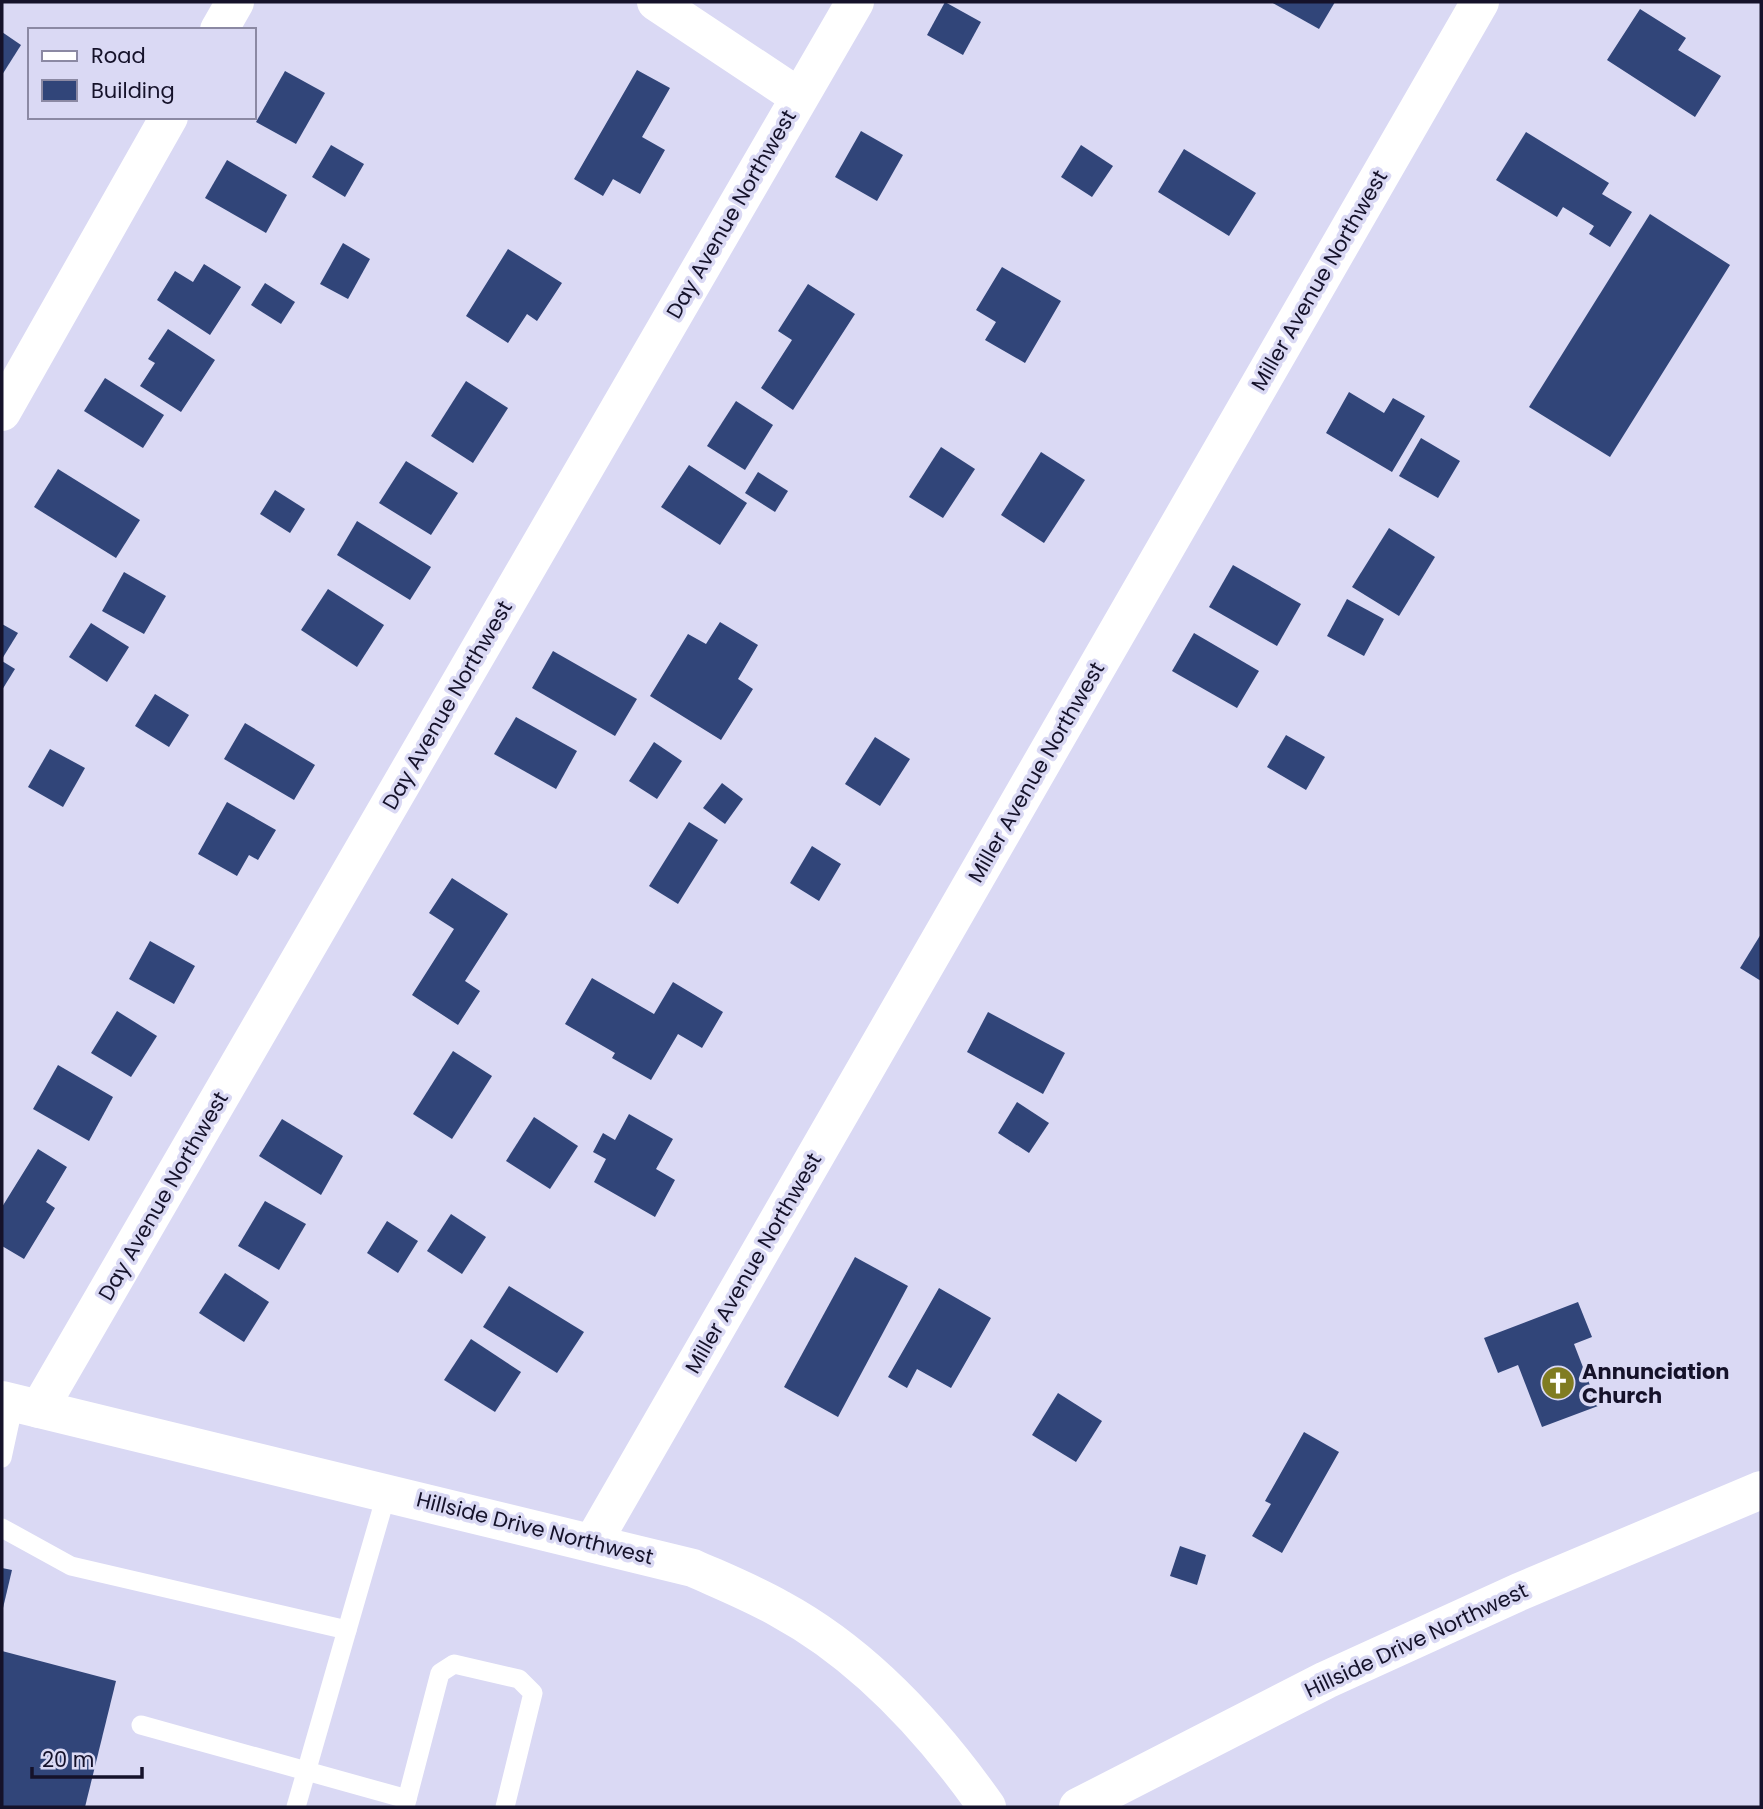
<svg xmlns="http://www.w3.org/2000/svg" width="1763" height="1809" font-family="Poppins,sans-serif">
<rect width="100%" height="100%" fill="#dad9f4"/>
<g fill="#314579">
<path d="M 945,2 L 981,22 L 963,55 L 927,35 Z"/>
<path d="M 1271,2 L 1335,2 L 1319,29 Z"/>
<path d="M 1640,9 L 1686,38 L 1678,50 L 1721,76 L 1695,117 L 1607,60 Z"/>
<path d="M 2,32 L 21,45 L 2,75 Z"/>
<path d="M 637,70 L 670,88 L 642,137 L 665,150 L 640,194 L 613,179 L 603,196 L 574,179 Z"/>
<path d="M 285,71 L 325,93 L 296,144 L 256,122 Z"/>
<path d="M 861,131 L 903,155 L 877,201 L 835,177 Z"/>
<path d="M 1526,132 L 1609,183 L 1602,194 L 1632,212 L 1610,247 L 1589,234 L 1594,226 L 1563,207 L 1557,217 L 1496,180 Z"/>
<path d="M 331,145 L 364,164 L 345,197 L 312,177 Z"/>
<path d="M 1081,145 L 1113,166 L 1092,197 L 1061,177 Z"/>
<path d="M 1184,149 L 1256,193 L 1229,236 L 1158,192 Z"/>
<path d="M 227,160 L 287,195 L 266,233 L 205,198 Z"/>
<path d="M 1650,214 L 1730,265 L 1610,457 L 1529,407 Z"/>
<path d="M 343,243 L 370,259 L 348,299 L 320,284 Z"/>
<path d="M 508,249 L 562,283 L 537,321 L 527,314 L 508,343 L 466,316 Z"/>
<path d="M 204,264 L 241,287 L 210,335 L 157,300 L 175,271 L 193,282 Z"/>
<path d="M 1002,267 L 1061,301 L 1025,363 L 985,340 L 996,322 L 976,310 Z"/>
<path d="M 265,283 L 295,302 L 281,324 L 251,305 Z"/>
<path d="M 808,284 L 855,314 L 793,410 L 761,388 L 792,340 L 778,331 Z"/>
<path d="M 168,329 L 215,360 L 181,412 L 140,386 L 155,363 L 148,359 Z"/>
<path d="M 105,378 L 164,415 L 143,448 L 84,411 Z"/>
<path d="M 466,381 L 508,408 L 473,463 L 431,436 Z"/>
<path d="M 1349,392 L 1384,413 L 1393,398 L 1425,416 L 1392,472 L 1326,433 Z"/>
<path d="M 736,401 L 773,425 L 745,470 L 707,446 Z"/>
<path d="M 1421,438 L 1460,461 L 1438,498 L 1399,476 Z"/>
<path d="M 941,447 L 975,469 L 943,518 L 909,497 Z"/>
<path d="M 1041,452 L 1085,480 L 1044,543 L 1001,515 Z"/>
<path d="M 406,461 L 458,493 L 431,535 L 379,503 Z"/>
<path d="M 689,465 L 747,503 L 720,545 L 661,507 Z"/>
<path d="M 58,469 L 140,520 L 116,558 L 34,507 Z"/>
<path d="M 758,472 L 788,491 L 775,512 L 745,493 Z"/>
<path d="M 275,490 L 305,509 L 290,533 L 260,514 Z"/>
<path d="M 357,521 L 431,567 L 410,600 L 337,555 Z"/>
<path d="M 1389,528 L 1435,557 L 1399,616 L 1352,587 Z"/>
<path d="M 1233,565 L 1301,604 L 1277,646 L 1209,607 Z"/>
<path d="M 124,572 L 166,596 L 144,634 L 102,611 Z"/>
<path d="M 328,589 L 384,625 L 357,667 L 301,630 Z"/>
<path d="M 1347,599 L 1384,619 L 1364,656 L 1327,636 Z"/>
<path d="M 720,622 L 758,645 L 738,679 L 753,689 L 721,740 L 650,696 L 688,634 L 706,644 Z"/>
<path d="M 91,623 L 129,647 L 107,682 L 69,657 Z"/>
<path d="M 2,624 L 18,633 L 2,659 Z"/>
<path d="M 1194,633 L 1259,671 L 1237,708 L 1172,671 Z"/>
<path d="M 553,651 L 637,699 L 615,736 L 532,688 Z"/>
<path d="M 2,661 L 15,669 L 2,690 Z"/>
<path d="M 155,694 L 189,715 L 169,747 L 135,726 Z"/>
<path d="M 516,717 L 577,751 L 556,789 L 494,754 Z"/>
<path d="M 245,723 L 315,765 L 294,800 L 224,759 Z"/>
<path d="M 1286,735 L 1325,757 L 1306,790 L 1267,767 Z"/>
<path d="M 875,737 L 910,759 L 880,806 L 845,784 Z"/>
<path d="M 654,742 L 682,761 L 657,799 L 629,781 Z"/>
<path d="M 50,749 L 85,768 L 63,807 L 28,787 Z"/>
<path d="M 722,783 L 743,799 L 725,824 L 703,808 Z"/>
<path d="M 227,802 L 276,830 L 258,860 L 249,855 L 237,876 L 198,854 Z"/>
<path d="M 689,822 L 718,840 L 678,904 L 649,886 Z"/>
<path d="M 812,846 L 841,864 L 819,901 L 790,883 Z"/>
<path d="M 452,878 L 508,914 L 465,981 L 480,991 L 458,1025 L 412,995 L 454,929 L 429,913 Z"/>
<path d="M 1761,934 L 1761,981 L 1740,968 Z"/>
<path d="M 150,941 L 195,966 L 174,1004 L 129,979 Z"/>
<path d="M 592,978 L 654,1014 L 673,982 L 723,1012 L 702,1048 L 678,1034 L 651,1080 L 612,1058 L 615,1053 L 565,1024 Z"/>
<path d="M 117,1011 L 157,1036 L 131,1077 L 91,1053 Z"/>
<path d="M 988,1012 L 1065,1053 L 1043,1094 L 967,1052 Z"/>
<path d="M 453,1051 L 492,1076 L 452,1139 L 413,1114 Z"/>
<path d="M 58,1065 L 113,1097 L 89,1141 L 33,1109 Z"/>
<path d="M 1017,1102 L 1049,1123 L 1029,1153 L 998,1133 Z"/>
<path d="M 629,1114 L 673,1139 L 656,1169 L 675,1180 L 655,1217 L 594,1182 L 606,1159 L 593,1152 L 603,1133 L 615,1140 Z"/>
<path d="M 534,1117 L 578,1146 L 550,1189 L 506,1161 Z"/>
<path d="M 282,1119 L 343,1156 L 321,1195 L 259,1156 Z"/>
<path d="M 38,1149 L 67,1167 L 46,1202 L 55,1208 L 24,1259 L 2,1246 L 2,1207 Z"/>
<path d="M 265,1201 L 306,1224 L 279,1270 L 238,1246 Z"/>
<path d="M 451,1214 L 486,1237 L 462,1274 L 427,1251 Z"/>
<path d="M 387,1221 L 418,1241 L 398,1273 L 367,1253 Z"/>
<path d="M 855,1257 L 908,1286 L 838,1417 L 784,1387 Z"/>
<path d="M 225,1273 L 269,1302 L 244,1342 L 199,1313 Z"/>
<path d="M 509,1286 L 584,1332 L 557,1373 L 483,1327 Z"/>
<path d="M 939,1288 L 991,1318 L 951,1388 L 917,1369 L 907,1388 L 888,1377 Z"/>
<path d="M 1578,1302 L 1592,1337 L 1574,1344 L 1598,1406 L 1542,1427 L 1518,1365 L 1498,1373 L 1484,1338 Z"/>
<path d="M 471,1339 L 521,1372 L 495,1412 L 444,1380 Z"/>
<path d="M 1058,1393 L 1102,1421 L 1076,1462 L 1032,1435 Z"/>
<path d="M 1304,1432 L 1339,1452 L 1282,1553 L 1252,1536 L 1271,1504 L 1265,1501 Z"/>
<path d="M 1180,1546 L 1206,1555 L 1197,1585 L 1170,1576 Z"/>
<path d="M 2,1568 L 12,1570 L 3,1608 L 2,1608 Z"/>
<path d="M 2,1651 L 116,1681 L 85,1807 L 2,1807 Z"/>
</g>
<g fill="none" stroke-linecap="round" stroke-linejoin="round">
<g stroke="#fff" stroke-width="19">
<path d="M 2,1458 L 14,1403"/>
<path d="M 2,1528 L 71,1566 L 347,1630 L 387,1492"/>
<path d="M 141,1725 L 407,1799"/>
<path d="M 296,1807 L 347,1630"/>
<path d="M 405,1807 L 440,1673 L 454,1664 L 519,1679 L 533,1693 L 505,1807"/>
</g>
<g stroke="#fff" stroke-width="38">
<path d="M 656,2 L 799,97"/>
<path d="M 219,30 L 235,2"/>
<path d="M 2,412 L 169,117"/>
<path d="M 39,1409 L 855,2"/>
<path d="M 593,1542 L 1480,2"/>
<path d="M 1078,1807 L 1326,1680 L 1519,1592 L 1761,1490"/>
</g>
<path stroke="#fff" stroke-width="38" d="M 2,1400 L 693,1568 C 722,1581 752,1593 780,1609 C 865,1655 932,1729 987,1807"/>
</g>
<defs>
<g id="church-disc" transform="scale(1.75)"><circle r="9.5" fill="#807c22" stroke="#dad9f4"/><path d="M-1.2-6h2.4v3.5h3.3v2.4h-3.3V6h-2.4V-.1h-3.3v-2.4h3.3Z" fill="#fff"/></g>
</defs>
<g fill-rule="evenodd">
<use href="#church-disc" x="1558" y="1383"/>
</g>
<g text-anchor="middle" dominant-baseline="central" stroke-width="7" stroke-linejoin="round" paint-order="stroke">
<g font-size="21" fill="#15122a" stroke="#dad9f4">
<text transform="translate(731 214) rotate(-60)">Day Avenue Northwest</text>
<text transform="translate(1319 280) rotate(-60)">Miller Avenue Northwest</text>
<text transform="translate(447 705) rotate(-60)">Day Avenue Northwest</text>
<text transform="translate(1036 772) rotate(-60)">Miller Avenue Northwest</text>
<text transform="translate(163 1196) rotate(-60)">Day Avenue Northwest</text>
<text transform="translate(753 1263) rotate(-60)">Miller Avenue Northwest</text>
<text transform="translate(535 1528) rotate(14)">Hillside Drive Northwest</text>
<text transform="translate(1416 1640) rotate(-25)">Hillside Drive Northwest</text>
</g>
<g font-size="21" font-weight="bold" fill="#15122a" stroke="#dad9f4" text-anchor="start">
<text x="1582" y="1371">Annunciation<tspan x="1582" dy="24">Church</tspan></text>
</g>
</g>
<rect width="1763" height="1809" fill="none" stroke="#15122a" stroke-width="7"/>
<rect x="28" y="28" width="228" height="91" fill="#dad9f4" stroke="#8b89a3" stroke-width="2"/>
<rect x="42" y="51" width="35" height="10" fill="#ffffff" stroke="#8b89a3" stroke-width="2"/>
<text x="91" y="63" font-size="21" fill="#15122a">Road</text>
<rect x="42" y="80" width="35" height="21" fill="#314579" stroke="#8b89a3" stroke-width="2"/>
<text x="91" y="98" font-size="21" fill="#15122a">Building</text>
<path d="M32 1767v10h110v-10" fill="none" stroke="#15122a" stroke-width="3.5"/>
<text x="42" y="1767" font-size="21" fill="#15122a" stroke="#dad9f4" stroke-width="5" paint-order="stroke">20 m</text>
</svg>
